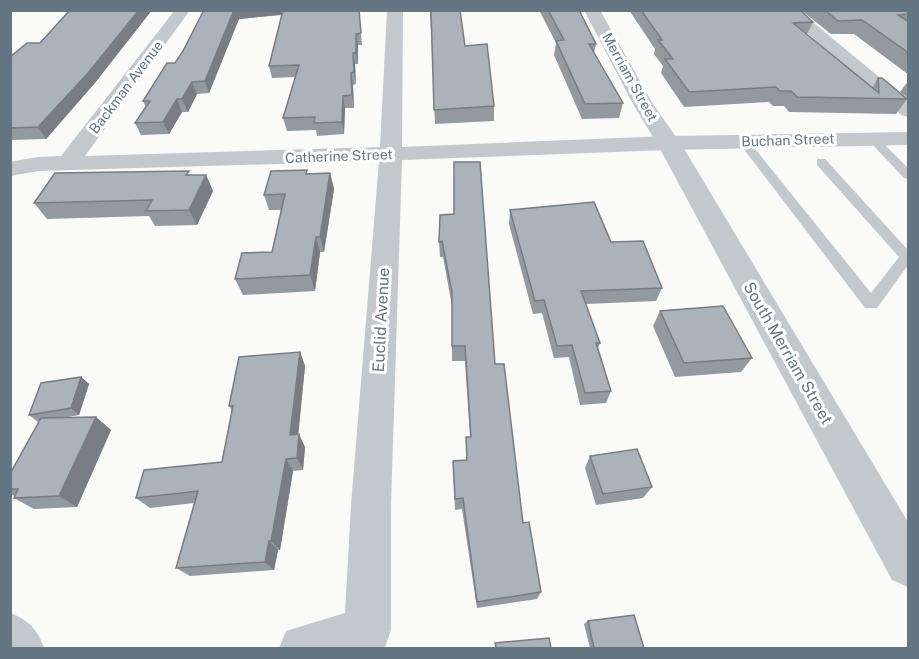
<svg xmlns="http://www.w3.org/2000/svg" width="919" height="659" font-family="'Public Sans',sans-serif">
<rect width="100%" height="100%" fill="#fafaf8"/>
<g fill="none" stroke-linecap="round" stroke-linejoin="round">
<g fill="#c3c8cc" fill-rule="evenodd">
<path d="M 873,136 L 877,137 L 908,168 L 908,179 L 904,178 L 869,141 L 867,139 Z"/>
<path d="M 744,139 L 748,140 L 871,293 L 899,257 L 817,165 L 817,159 L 825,159 L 908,250 L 908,265 L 877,308 L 865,308 L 740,144 L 738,142 Z"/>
</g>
<g fill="#c3c8cc" fill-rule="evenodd">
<path d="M 175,10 L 190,10 L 85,156 L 380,147 L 387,10 L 403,10 L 402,147 L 668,136 L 908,132 L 908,145 L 668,150 L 402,160 L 391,505 L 391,630 L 385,647 L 380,648 L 279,648 L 286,631 L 345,613 L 351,505 L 379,161 L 38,171 L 10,176 L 10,162 L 38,157 L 61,156 Z"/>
<path d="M 781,10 L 798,10 L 908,101 L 908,117 L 901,115 Z"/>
<path d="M 10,613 C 29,620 37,629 44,648 L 10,648 Z"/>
</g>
<path fill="#c3c8cc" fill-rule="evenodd" d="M 584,10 L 600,10 L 653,104 L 683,147 L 908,522 L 908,587 L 892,580 L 659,147 L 633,104 Z"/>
</g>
<g fill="#929a9f">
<path d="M 70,10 L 152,10 L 94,84 L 46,139 L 10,140 L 10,57 L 40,43 Z"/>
<path d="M 204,10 L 359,10 L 362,45 L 358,45 L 358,64 L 355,64 L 356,84 L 353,85 L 354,108 L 345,108 L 344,134 L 317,136 L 316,130 L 287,131 L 283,118 L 296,77 L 272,78 L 269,66 L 282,15 L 239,19 L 209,93 L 197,94 L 188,112 L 182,112 L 169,134 L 141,135 L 135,123 L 146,107 L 143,101 L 175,63 L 183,51 Z"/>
<path d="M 430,10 L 460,10 L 465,46 L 494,106 L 494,121 L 435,124 Z"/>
<path d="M 539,10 L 581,10 L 581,14 L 596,44 L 594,53 L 623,103 L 619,118 L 582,119 L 554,55 L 556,43 Z"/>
<path d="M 629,10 L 800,10 L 813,22 L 807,34 L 872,88 L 878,78 L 907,99 L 896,114 L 789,112 L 784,106 L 773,106 L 769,102 L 684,107 L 661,73 L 663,66 L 654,54 L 655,49 Z"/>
<path d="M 801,10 L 909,10 L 909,75 L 854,34 L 831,34 Z"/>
<path d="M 909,80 L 909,99 L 900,92 Z"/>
<path d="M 330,173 L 334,189 L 324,252 L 320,252 L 315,291 L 243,295 L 235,279 L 272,252 L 281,210 L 269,210 L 264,195 L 309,174 Z"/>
<path d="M 191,175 L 206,175 L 213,191 L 197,225 L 155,226 L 149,216 L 47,219 L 34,203 Z"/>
<path d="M 510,210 L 611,242 L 662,288 L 656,301 L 586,304 L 600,343 L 598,348 L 611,391 L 606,403 L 580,405 L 569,357 L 554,358 L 542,313 L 533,314 L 509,224 Z"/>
<path d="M 440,215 L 495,364 L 523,523 L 541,592 L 537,599 L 477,608 L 462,509 L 455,510 L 453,461 L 466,460 L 466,437 L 470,437 L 465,361 L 452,361 L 452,306 L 443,257 L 440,257 L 439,242 Z"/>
<path d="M 660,311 L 752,358 L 741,372 L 675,377 L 653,326 Z"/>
<path d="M 300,352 L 305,366 L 298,434 L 305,447 L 303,470 L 293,471 L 280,550 L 278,550 L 274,570 L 190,576 L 176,568 L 194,503 L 150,508 L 136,498 L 222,462 L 232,411 L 229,406 Z"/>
<path d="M 81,377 L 89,384 L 79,415 L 62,418 L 96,417 L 111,430 L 77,507 L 34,509 L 14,498 L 15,496 L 10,494 L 10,474 L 40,421 L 38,422 L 29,415 Z"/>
<path d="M 590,456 L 652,487 L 643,498 L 596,505 L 585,468 Z"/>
<path d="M 588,621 L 644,648 L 590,648 L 584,624 Z"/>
</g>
<g fill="#777d82">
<path d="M 139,10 L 152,10 L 94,84 L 46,139 L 38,127 Z"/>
<path d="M 234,10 L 287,10 L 287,14 L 239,19 L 209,93 L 205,81 Z"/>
<path d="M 356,34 L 358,45 L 358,64 L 356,53 Z"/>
<path d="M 353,53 L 355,64 L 356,84 L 354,72 Z"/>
<path d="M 351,73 L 353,85 L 354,108 L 352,95 Z"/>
<path d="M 192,82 L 197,94 L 188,112 L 182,99 Z"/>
<path d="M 343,96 L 345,108 L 344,134 L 342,122 Z"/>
<path d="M 177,99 L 182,112 L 169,134 L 163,122 Z"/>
<path d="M 330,173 L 334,189 L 324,252 L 320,237 Z"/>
<path d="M 206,175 L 213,191 L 197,225 L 189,210 Z"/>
<path d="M 316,237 L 320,252 L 315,291 L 310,275 Z"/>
<path d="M 300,352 L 305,366 L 297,448 L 290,435 Z"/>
<path d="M 81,377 L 89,384 L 79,415 L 71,408 Z"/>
<path d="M 96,417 L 111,430 L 77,507 L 59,496 Z"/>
<path d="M 299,434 L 305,447 L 303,470 L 297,458 Z"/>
<path d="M 286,459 L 293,471 L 280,550 L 271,541 Z"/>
<path d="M 269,541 L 278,550 L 274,570 L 265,562 Z"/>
</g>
<g fill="#aab3b9" stroke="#777d82" stroke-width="1.5">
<path d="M 70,10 L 139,10 L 88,73 L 38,127 L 10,128 L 10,57 L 27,43 L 40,43 Z"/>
<path d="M 204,10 L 234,10 L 205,81 L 192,82 L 182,99 L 177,99 L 163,122 L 135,123 L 150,101 L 143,101 L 167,63 L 175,63 L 183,51 Z"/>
<path d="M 283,10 L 359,10 L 361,33 L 356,34 L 356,53 L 353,53 L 354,72 L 351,73 L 352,95 L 343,96 L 342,122 L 314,123 L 315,117 L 283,118 L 299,65 L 269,66 Z"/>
<path d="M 431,10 L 460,10 L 465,46 L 487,44 L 494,106 L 434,110 Z"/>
<path d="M 548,10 L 579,10 L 596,44 L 589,44 L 623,103 L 585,104 L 556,41 L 564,40 Z"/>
<path d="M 641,10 L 800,10 L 813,22 L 793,23 L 879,93 L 878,78 L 882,78 L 907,99 L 797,97 L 791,91 L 780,91 L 776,87 L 689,92 L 665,59 L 673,59 L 658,40 L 662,40 Z"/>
<path d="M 825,10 L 909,10 L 909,14 L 898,15 L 909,22 L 909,53 L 862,20 L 838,21 Z"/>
<path d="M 454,162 L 480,162 L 495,364 L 504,364 L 523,523 L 529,522 L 541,592 L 477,602 L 463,498 L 455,499 L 453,461 L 467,460 L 466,437 L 471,437 L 465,346 L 452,346 L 452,292 L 442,241 L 439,242 L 440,215 L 454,214 Z"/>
<path d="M 307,170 L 306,174 L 330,173 L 320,237 L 316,237 L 310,275 L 235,279 L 242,253 L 272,252 L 285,194 L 264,195 L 271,171 Z"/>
<path d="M 189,171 L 186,175 L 206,175 L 189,210 L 146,211 L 152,200 L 34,203 L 55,173 Z"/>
<path d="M 594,202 L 611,242 L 643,241 L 662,288 L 581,291 L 600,343 L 596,343 L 611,391 L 585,393 L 572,345 L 557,346 L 544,300 L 535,301 L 510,210 Z"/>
<path d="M 723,306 L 752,358 L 684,363 L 660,311 Z"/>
<path d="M 300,352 L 290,435 L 299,434 L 297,458 L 286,459 L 271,541 L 269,541 L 265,562 L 176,568 L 198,491 L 136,498 L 144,470 L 222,462 L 233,406 L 229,406 L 239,357 Z"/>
<path d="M 81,377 L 71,408 L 29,415 L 41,383 Z"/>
<path d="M 96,417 L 59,496 L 14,498 L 18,489 L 10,489 L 10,474 L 41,418 Z"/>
<path d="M 637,449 L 652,487 L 603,494 L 590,456 Z"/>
<path d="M 634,615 L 644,648 L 594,648 L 588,621 Z"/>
<path d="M 549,638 L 551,648 L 496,648 L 495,643 Z"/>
</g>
<g text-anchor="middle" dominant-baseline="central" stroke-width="6" stroke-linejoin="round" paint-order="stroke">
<g font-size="14" fill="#657683" stroke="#fff">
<text transform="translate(630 77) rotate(61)">Merriam Street</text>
<text transform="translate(126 87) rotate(-53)">Backman Avenue</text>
<text transform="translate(788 140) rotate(-2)">Buchan Street</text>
<text transform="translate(339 156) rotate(-2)">Catherine Street</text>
</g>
<g font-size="16" fill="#657683" stroke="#fff">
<text transform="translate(381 320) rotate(-87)">Euclid Avenue</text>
<text transform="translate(788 353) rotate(60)">South Merriam Street</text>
</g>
</g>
<rect width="919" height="659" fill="none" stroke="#657683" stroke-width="24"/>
</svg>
